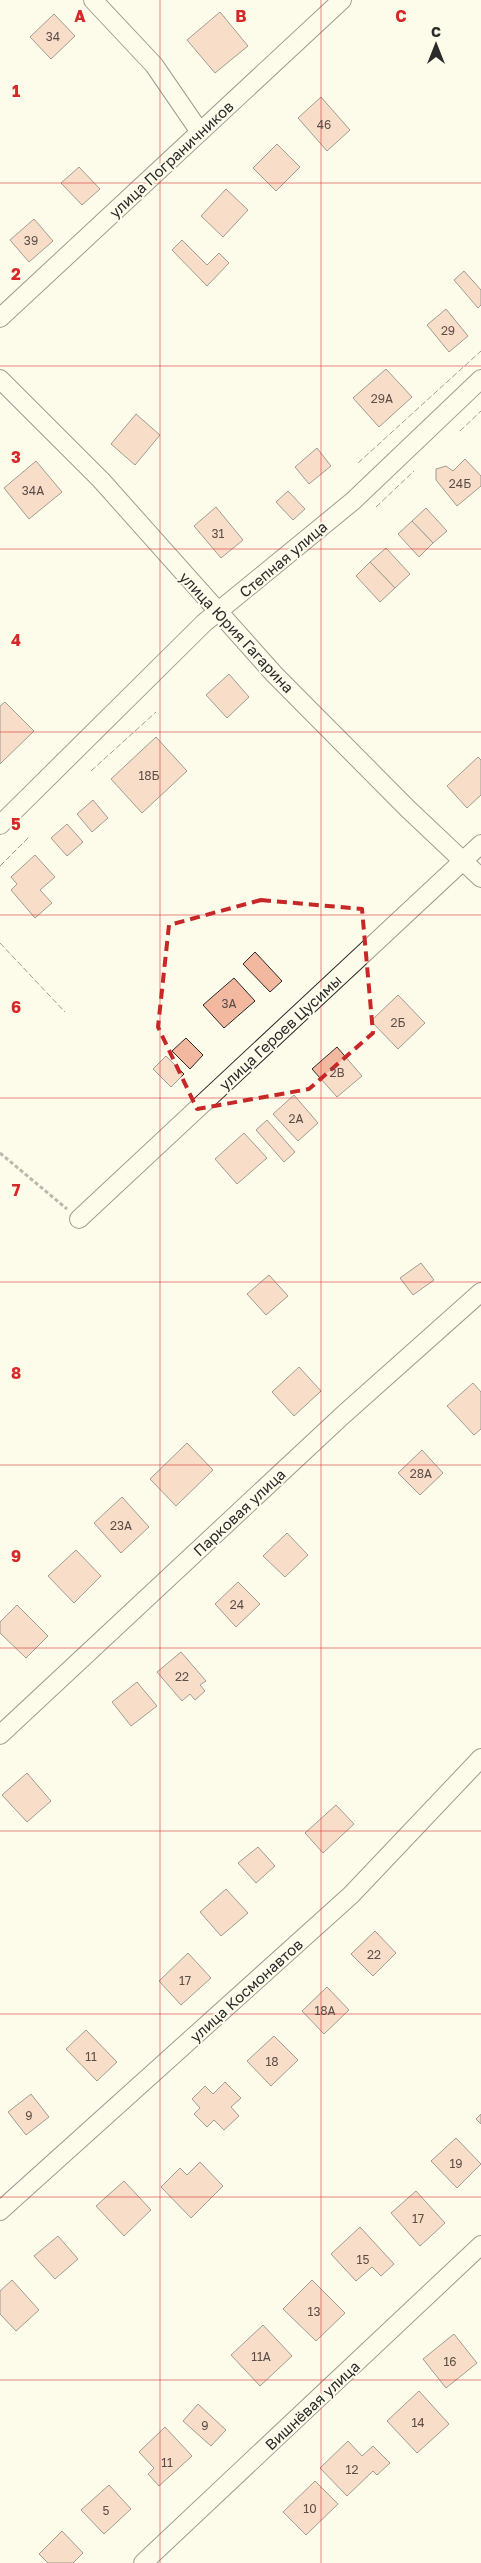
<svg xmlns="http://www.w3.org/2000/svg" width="481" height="2563" font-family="'Golos Text',sans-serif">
<rect width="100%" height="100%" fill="#fdfbea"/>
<g fill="#f2b8a0" stroke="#2b2b2b">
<path d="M 220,12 L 248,46 L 215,73 L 187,40 Z"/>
<path d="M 54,14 L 75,36 L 51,59 L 30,37 Z"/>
<path d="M 321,97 L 350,130 L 327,151 L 298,118 Z"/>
<path d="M 277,144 L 300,167 L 276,191 L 253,168 Z"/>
<path d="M 79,167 L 100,189 L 82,205 L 61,183 Z"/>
<path d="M 226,189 L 248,210 L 223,237 L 201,216 Z"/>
<path d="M 34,219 L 53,241 L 29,262 L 10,240 Z"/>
<path d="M 182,240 L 207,265 L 219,253 L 229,263 L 207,286 L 172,250 Z"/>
<path d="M 464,271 L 481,290 L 481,305 L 478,308 L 454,280 Z"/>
<path d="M 446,309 L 468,336 L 449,352 L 427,325 Z"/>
<path d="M 386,369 L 412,397 L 379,427 L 353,398 Z"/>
<path d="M 136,414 L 160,435 L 135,465 L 111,444 Z"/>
<path d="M 317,448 L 331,466 L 309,484 L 295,467 Z"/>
<path d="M 465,459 L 481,476 L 481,486 L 457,506 L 436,480 L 436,469 L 446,466 L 453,471 Z"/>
<path d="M 36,461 L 62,492 L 29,519 L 4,488 Z"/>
<path d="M 288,491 L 305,509 L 293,520 L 276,502 Z"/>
<path d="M 216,507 L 243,540 L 221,558 L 194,526 Z"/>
<path d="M 426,508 L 447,531 L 433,543 L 412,521 Z"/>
<path d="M 412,521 L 433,543 L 419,557 L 398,534 Z"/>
<path d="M 386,548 L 410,574 L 395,588 L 370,562 Z"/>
<path d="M 370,562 L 395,588 L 380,602 L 356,576 Z"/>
<path d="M 229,674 L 249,697 L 227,718 L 206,695 Z"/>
<path d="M 5,702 L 34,731 L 0,764 L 0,706 Z"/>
<path d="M 156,737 L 187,771 L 142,813 L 111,779 Z"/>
<path d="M 478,757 L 481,760 L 481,795 L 467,808 L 447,786 Z"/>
<path d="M 93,800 L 108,818 L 92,832 L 77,814 Z"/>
<path d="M 67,824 L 83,842 L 67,856 L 51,838 Z"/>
<path d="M 35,855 L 55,877 L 40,890 L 52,903 L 35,918 L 11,890 L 17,884 L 11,877 Z"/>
<path d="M 255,952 L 282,981 L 270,992 L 243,964 Z"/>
<path d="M 234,978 L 255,1001 L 224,1028 L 203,1005 Z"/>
<path d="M 398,995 L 425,1023 L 398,1049 L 371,1021 Z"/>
<path d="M 186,1038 L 203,1055 L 190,1069 L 172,1051 Z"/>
<path d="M 337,1047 L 362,1076 L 337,1097 L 312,1069 Z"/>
<path d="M 166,1056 L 184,1074 L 171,1087 L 153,1069 Z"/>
<path d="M 294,1095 L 318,1123 L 298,1141 L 273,1114 Z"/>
<path d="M 267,1120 L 295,1152 L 284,1162 L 256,1130 Z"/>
<path d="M 244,1133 L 267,1158 L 237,1184 L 215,1159 Z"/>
<path d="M 421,1263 L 434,1280 L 413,1295 L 400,1278 Z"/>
<path d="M 269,1275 L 288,1296 L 266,1315 L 247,1294 Z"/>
<path d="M 299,1367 L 321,1391 L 294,1416 L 272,1392 Z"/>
<path d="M 473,1383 L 481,1392 L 481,1429 L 474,1435 L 447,1406 Z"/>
<path d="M 187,1443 L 213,1470 L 176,1506 L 150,1479 Z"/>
<path d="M 422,1450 L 443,1473 L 420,1495 L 398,1473 Z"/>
<path d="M 122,1497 L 149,1527 L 121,1553 L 94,1523 Z"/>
<path d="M 287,1533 L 308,1555 L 285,1577 L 263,1556 Z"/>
<path d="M 76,1550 L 101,1576 L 74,1603 L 48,1576 Z"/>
<path d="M 238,1582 L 260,1604 L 236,1627 L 215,1604 Z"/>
<path d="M 17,1605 L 48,1636 L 26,1658 L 0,1633 L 0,1622 Z"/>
<path d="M 181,1652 L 206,1681 L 200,1685 L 205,1691 L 195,1700 L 190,1694 L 182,1701 L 157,1672 Z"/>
<path d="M 137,1682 L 157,1706 L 131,1726 L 112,1702 Z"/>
<path d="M 27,1773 L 51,1801 L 27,1822 L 2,1795 Z"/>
<path d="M 336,1805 L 354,1824 L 323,1853 L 305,1833 Z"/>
<path d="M 258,1847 L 275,1866 L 256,1883 L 238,1863 Z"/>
<path d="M 226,1889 L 248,1913 L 221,1936 L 200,1912 Z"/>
<path d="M 375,1931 L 396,1953 L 373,1976 L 351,1954 Z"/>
<path d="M 188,1953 L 211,1978 L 181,2005 L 159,1981 Z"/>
<path d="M 327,1987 L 349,2010 L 324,2034 L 302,2011 Z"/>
<path d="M 86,2030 L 117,2062 L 97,2081 L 66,2049 Z"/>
<path d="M 274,2036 L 298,2060 L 271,2086 L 247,2061 Z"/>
<path d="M 225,2082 L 241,2098 L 231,2107 L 239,2116 L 224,2130 L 214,2120 L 207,2127 L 194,2114 L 200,2108 L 192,2099 L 205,2086 L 213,2094 Z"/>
<path d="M 31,2094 L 49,2117 L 26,2135 L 8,2112 Z"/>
<path d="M 481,2114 L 481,2124 L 476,2119 Z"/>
<path d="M 456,2138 L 481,2164 L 457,2188 L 431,2161 Z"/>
<path d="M 200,2162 L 223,2186 L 191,2218 L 161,2187 L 180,2168 L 187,2175 Z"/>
<path d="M 124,2181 L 151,2210 L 124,2236 L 96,2206 Z"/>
<path d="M 416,2191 L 445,2223 L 420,2246 L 391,2213 Z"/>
<path d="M 360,2227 L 394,2264 L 381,2276 L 372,2267 L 356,2281 L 331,2254 Z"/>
<path d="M 58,2236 L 78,2259 L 55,2279 L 34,2256 Z"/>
<path d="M 12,2280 L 39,2310 L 16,2331 L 0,2314 L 0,2291 Z"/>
<path d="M 312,2280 L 345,2313 L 316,2341 L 283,2309 Z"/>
<path d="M 263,2325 L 292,2356 L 260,2386 L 231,2355 Z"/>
<path d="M 454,2334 L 477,2363 L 446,2388 L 423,2359 Z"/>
<path d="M 419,2391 L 449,2424 L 417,2453 L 387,2421 Z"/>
<path d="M 198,2404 L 226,2430 L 211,2446 L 183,2421 Z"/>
<path d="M 165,2427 L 192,2456 L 159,2486 L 148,2474 L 154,2468 L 139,2452 Z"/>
<path d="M 348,2441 L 362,2456 L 373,2446 L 390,2463 L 377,2475 L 373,2471 L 347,2496 L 320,2468 Z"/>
<path d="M 315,2481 L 338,2504 L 306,2535 L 283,2512 Z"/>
<path d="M 109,2485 L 131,2509 L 104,2534 L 81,2510 Z"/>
<path d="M 62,2531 L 83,2553 L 73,2563 L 48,2563 L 39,2554 Z"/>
</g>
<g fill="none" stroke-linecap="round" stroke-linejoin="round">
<g stroke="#2b2b2b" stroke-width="20">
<g id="street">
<path d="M 93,0 L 154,65 L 200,132"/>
<path d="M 0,318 L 342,0"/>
<path d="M 0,379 L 101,480 L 274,674 L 408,809 L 481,878"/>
<path d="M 0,825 L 204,623 L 353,501 L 481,379"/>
<path d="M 79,1219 L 481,844"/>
<path d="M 0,1735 L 343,1415 L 481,1292"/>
<path d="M 0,2211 L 351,1895 L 481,1758"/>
<path d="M 143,2563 L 481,2245"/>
</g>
</g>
<path stroke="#6a6964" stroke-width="3" stroke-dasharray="4 2.5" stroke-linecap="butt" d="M 0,1153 L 67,1209"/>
<use href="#street" stroke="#fdfbea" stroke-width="18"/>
<g stroke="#2b2b2b" stroke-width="1" stroke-dasharray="6 2.5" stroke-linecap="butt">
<path d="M 460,431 L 481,411"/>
<path d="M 358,463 L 481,351"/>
<path d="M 376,507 L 414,471"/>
<path d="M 91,771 L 156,712"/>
<path d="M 0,866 L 30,836"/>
<path d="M 0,943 L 65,1012"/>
</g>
</g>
<path d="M0 0H481V2563H0ZM 261,900 L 362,909 L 373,1033 L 309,1089 L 197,1109 L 158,1027 L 169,925 Z" fill="#fdfbea" fill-opacity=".55" fill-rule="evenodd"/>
<path fill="none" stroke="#c62828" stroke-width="4" stroke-dasharray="10 6" stroke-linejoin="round" d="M 261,900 L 362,909 L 373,1033 L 309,1089 L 197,1109 L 158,1027 L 169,925 Z"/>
<path fill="none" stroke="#d62828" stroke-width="1" stroke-opacity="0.55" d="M 160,0 L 160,2563M 321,0 L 321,2563M 0,183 L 481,183M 0,366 L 481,366M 0,549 L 481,549M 0,732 L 481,732M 0,915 L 481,915M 0,1098 L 481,1098M 0,1282 L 481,1282M 0,1465 L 481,1465M 0,1648 L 481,1648M 0,1831 L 481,1831M 0,2014 L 481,2014M 0,2197 L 481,2197M 0,2380 L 481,2380"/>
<g text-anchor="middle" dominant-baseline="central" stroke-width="4" stroke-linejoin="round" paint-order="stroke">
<g font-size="12" fill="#5d4e48">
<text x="53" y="36">34</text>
<text x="324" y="124">46</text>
<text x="31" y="240">39</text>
<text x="448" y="330">29</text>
<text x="382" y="398">29А</text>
<text x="460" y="483">24Б</text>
<text x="33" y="490">34А</text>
<text x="218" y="533">31</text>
<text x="149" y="775">18Б</text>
<text x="229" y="1003">3А</text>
<text x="398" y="1022">2Б</text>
<text x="337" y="1072">2В</text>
<text x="296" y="1118">2А</text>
<text x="421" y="1473">28А</text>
<text x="121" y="1525">23А</text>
<text x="237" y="1604">24</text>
<text x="182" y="1676">22</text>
<text x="374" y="1954">22</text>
<text x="185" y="1980">17</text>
<text x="325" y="2010">18А</text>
<text x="91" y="2056">11</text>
<text x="272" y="2061">18</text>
<text x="29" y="2115">9</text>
<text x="456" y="2163">19</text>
<text x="418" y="2218">17</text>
<text x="363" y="2259">15</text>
<text x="314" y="2311">13</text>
<text x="261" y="2356">11А</text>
<text x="450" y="2361">16</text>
<text x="418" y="2422">14</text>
<text x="205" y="2425">9</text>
<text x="167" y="2462">11</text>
<text x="352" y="2469">12</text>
<text x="310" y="2508">10</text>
<text x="106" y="2510">5</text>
</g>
<g font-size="15" fill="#2b2b2b" stroke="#fdfbea">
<text transform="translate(171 159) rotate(-43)">улица Пограничников</text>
<text transform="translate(283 559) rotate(-40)">Степная улица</text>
<text transform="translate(237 632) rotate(47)">улица Юрия Гагарина</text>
<text transform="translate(280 1032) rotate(-43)">улица Героев Цусимы</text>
<text transform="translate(239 1512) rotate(-43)">Парковая улица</text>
<text transform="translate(246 1990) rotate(-42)">улица Космонавтов</text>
<text transform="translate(312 2405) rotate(-43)">Вишнёвая улица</text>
</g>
</g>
<g font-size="16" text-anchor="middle" font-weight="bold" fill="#d62828" stroke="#fdfbea" stroke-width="4" stroke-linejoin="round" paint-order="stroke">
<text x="80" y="22">A</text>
<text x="241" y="22">B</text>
<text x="401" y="22">C</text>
<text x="16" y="97">1</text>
<text x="16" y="280">2</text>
<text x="16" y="463">3</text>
<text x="16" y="646">4</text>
<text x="16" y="830">5</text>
<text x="16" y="1013">6</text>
<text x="16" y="1196">7</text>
<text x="16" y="1379">8</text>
<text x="16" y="1562">9</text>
</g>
<g transform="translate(436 45)" stroke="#fdfbea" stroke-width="4" paint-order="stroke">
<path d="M0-4L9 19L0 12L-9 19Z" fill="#2b2b2b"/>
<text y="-8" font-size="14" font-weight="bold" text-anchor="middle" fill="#2b2b2b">С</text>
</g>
</svg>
